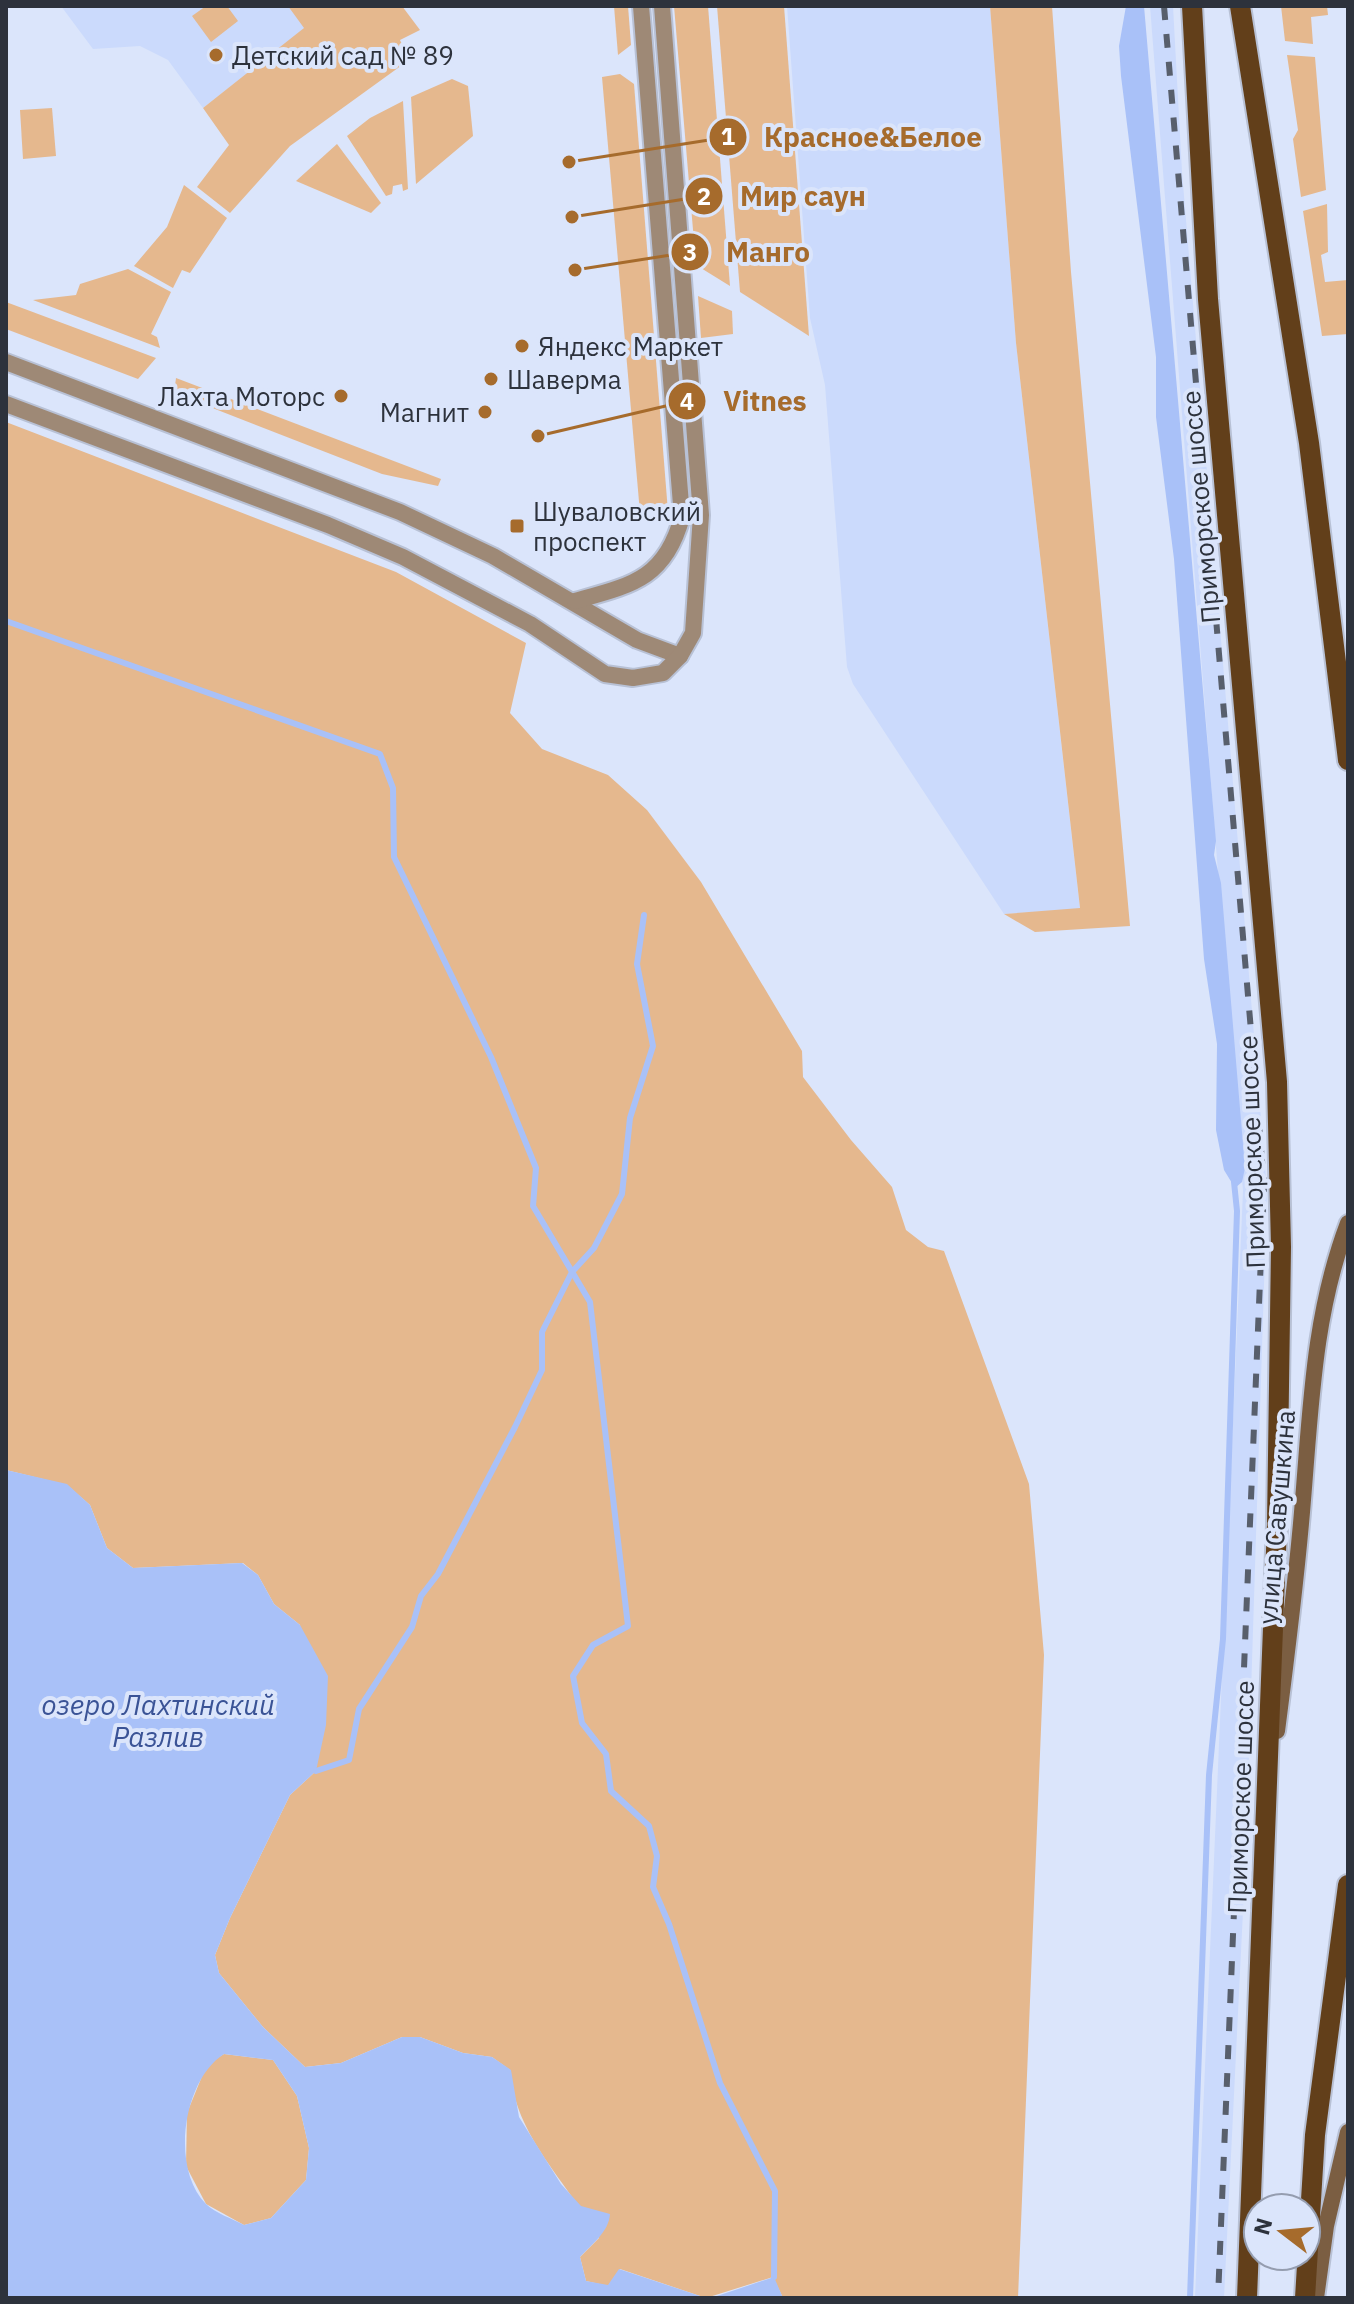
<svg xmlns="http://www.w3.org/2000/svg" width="1354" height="2304" font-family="'IBM Plex Sans',sans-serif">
<rect width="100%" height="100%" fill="#dbe5fb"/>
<g fill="#cbdafc">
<path d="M 61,6 L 333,6 L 203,108 L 168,60 L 140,46 L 93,49 Z"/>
<path d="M 787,6 L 990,6 L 1016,343 L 1080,909 L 1004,914 L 853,684 L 847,667 L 825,385 L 810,318 Z"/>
<path d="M 1150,6 L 1173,6 L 1182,172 L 1267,1191 L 1246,1850 L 1224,2298 L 1195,2298 L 1243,1191 Z"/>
</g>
<g fill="#e5b88e">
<path d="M 206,6 L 227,6 L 238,21 L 211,42 L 192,16 Z"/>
<path d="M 288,6 L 402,6 L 420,30 L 400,40 L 409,60 L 290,146 L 230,213 L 197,187 L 229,145 L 203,108 L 304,28 Z"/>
<path d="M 614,6 L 628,6 L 631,45 L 618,55 Z"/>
<path d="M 674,6 L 708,6 L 730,286 L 696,265 Z"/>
<path d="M 717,6 L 784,6 L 809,336 L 740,292 Z"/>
<path d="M 990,6 L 1052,6 L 1071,272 L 1130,926 L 1035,932 L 1004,914 L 1080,908 L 1016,343 Z"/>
<path d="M 1281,6 L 1327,6 L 1328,15 L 1311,17 L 1313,44 L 1285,41 Z"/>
<path d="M 1287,55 L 1315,57 L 1326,190 L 1301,197 L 1293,139 L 1298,130 Z"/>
<path d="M 620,74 L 634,84 L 668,512 L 640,513 L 602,77 Z"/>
<path d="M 452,79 L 468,86 L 473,136 L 416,184 L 411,97 Z"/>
<path d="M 403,101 L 408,189 L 403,191 L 402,184 L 393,186 L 392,194 L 386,196 L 347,136 L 370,118 Z"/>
<path d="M 52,108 L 56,156 L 23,159 L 20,110 Z"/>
<path d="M 337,144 L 381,203 L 371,213 L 296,181 Z"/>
<path d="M 184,185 L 227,218 L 190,273 L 182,270 L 173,288 L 134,266 L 167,227 Z"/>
<path d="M 1327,204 L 1328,252 L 1321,255 L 1325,282 L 1348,280 L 1348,334 L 1322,336 L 1303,211 Z"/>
<path d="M 128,269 L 171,292 L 151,334 L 157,337 L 160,348 L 33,300 L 76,295 L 80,284 Z"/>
<path d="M 698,296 L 732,311 L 733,334 L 701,338 Z"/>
<path d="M 6,302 L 156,358 L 138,379 L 6,329 Z"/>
<path d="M 176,378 L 441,479 L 438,486 L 382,474 L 174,393 Z"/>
<path d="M 6,422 L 396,572 L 526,643 L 510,713 L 542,749 L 608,775 L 647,810 L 701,882 L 802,1051 L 803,1077 L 851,1140 L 892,1187 L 906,1230 L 928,1247 L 944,1251 L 1029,1484 L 1044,1655 L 1018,2298 L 783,2298 L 773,2277 L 706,2298 L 620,2269 L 608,2286 L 586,2281 L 580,2257 L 599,2238 C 568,2182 515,2137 510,2070 L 492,2057 L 463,2053 L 420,2037 L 402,2037 L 341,2063 L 305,2067 L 263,2027 L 219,1973 L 215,1955 L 230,1918 L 290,1795 L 316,1771 L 300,1625 L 274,1604 L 258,1575 L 243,1563 L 133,1568 L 107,1548 L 90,1505 L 67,1485 L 6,1470 Z"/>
<path d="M 224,2054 L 273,2060 L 297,2096 L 309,2148 L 306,2180 L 271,2218 L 244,2225 L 206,2204 L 186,2166 L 187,2113 L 207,2064 Z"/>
</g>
<g fill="#a9c1f8" fill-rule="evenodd">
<path d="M 1126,6 L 1144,6 L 1216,841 L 1214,855 L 1221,883 L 1245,1168 L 1242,1182 L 1235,1188 L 1224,1170 L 1216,1130 L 1217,1044 L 1204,959 L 1174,559 L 1156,417 L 1156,357 L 1121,76 L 1119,46 Z"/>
<path d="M 6,1470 L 67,1484 L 90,1505 L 107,1548 L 133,1568 L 242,1563 L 258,1575 L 274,1604 L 300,1625 L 328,1676 L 326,1725 L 316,1771 L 290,1795 L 230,1918 L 215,1955 L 219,1973 L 263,2027 L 305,2067 L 341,2063 L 402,2037 L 420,2037 L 463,2053 L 492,2057 L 511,2070 L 519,2117 L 561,2184 L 581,2206 L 610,2214 C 609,2232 591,2245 580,2257 L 586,2281 L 608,2285 L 619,2269 L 706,2298 L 6,2298 ZM 224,2054 L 273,2060 L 297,2096 L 309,2148 L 306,2180 L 271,2218 L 244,2225 C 233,2219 215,2213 206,2204 C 170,2168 183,2080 224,2054 Z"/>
<path d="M 774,2277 L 783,2298 L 711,2298 Z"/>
</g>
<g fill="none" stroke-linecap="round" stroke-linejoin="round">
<g stroke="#a9c1f8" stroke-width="6">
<path d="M 6,621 L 380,754 L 393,788 L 394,857 L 491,1057 L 536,1168 L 533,1206 L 590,1302 L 628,1626 L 593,1645 L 573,1676 L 582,1723 L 606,1754 L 611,1791 L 649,1826 L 657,1856 L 653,1887 L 669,1924 L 720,2083 L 775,2191 L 774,2277"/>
<path d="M 316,1771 L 349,1760 L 359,1709 L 412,1627 L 421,1596 L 438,1574 L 515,1427 L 542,1370 L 542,1332 L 572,1272 L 594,1248 L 622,1194 L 630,1118 L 653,1046 L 637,964 L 644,915"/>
<path d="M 1190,2298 L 1209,1775 L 1223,1639 L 1237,1211 L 1234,1182"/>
</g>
<g stroke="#b8c1d5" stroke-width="20">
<g id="tertiary">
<path d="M 6,362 L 400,512 L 493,556 L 637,640 L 680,656"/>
<path d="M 6,404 L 328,525 L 403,557 L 530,624 L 605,674 L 633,678 L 663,673 L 680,656 L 693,633 L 701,515 L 662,6"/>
<path d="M 575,601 C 632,585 665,579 682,517 L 641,6"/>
</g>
</g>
<g stroke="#b8c1d5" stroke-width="20">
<g id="secondary">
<path d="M 1277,1731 C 1287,1654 1297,1577 1303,1500 C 1311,1404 1314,1313 1348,1223"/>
<path d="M 1316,2298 L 1326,2226 L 1348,2132"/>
</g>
</g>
<g stroke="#b8c1d5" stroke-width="24">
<g id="primary">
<path d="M 1192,6 L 1208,299 L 1277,1082 L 1281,1247 L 1277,1525 L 1247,2298"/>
<path d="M 1240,6 L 1309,443 L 1348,760"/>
<path d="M 1305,2298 L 1315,2135 L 1348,1885"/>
</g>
</g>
<use href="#tertiary" stroke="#9e8976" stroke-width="16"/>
<use href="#secondary" stroke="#7b5e42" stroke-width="16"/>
<use href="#primary" stroke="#623f1a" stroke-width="20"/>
<path stroke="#585f6c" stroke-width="6" stroke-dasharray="14 14" stroke-linecap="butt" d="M 1164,6 L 1264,1184 L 1218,2298"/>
</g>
<g fill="#a66b2c" stroke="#dbe5fb" stroke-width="3">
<circle cx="216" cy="55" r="8"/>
<circle cx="522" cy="346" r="8"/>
<circle cx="491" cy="379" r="8"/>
<circle cx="341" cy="396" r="8"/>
<circle cx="485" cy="412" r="8"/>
<rect x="509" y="518" width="16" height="16" rx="4"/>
</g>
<g text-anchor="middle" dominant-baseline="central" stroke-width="8" stroke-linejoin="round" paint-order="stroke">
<g font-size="26" fill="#2d323c" stroke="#dbe5fb" text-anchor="start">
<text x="232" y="55">Детский сад № 89</text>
<text x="538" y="346">Яндекс Маркет</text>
<text x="507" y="379">Шаверма</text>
<text x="325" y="396" text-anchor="end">Лахта Моторс</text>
<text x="469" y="412" text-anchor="end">Магнит</text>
<text x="533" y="511">Шуваловский<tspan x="533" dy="30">проспект</tspan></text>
</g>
<g font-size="26" fill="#2d323c" stroke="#dbe5fb">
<text transform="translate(1200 507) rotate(-95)">Приморское шоссе</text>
<text transform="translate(1251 1152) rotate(-92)">Приморское шоссе</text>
<text transform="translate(1276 1517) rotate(-85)">улица Савушкина</text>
<text transform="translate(1240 1797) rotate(-88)">Приморское шоссе</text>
</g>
<g font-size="28" font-style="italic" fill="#3a5396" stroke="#dbe5fb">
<text x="158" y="1704">озеро Лахтинский<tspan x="158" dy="32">Разлив</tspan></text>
</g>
</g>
<path fill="none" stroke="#a66b2c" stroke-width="3" d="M569 162L728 137M572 217L704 196M575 270L690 252M538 436L687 401"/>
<g fill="#a66b2c" stroke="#dbe5fb" stroke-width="3">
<circle cx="569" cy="162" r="8"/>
<circle cx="572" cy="217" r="8"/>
<circle cx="575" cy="270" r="8"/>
<circle cx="538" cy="436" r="8"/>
<circle cx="728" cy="137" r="20"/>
<circle cx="704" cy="196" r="20"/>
<circle cx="690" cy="252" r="20"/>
<circle cx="687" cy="401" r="20"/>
</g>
<g font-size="24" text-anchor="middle" font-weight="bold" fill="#fff">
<text x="728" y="145">1</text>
<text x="704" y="205">2</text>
<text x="690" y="261">3</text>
<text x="687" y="410">4</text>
</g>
<g font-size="28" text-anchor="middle" font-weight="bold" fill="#a66b2c" stroke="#dbe5fb" stroke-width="8" stroke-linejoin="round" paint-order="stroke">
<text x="873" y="147">Красное&amp;Белое</text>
<text x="803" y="206">Мир саун</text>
<text x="768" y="262">Манго</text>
<text x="765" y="411">Vitnes</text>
</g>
<rect width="1354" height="2304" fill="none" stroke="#2d323c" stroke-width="16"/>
<g transform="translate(1282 2232) rotate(286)"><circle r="38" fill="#dbe5fb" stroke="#959daf" stroke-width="2"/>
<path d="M0-6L14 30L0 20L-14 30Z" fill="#a66b2c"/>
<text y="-12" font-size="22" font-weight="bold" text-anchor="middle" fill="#2d323c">N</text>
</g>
</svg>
